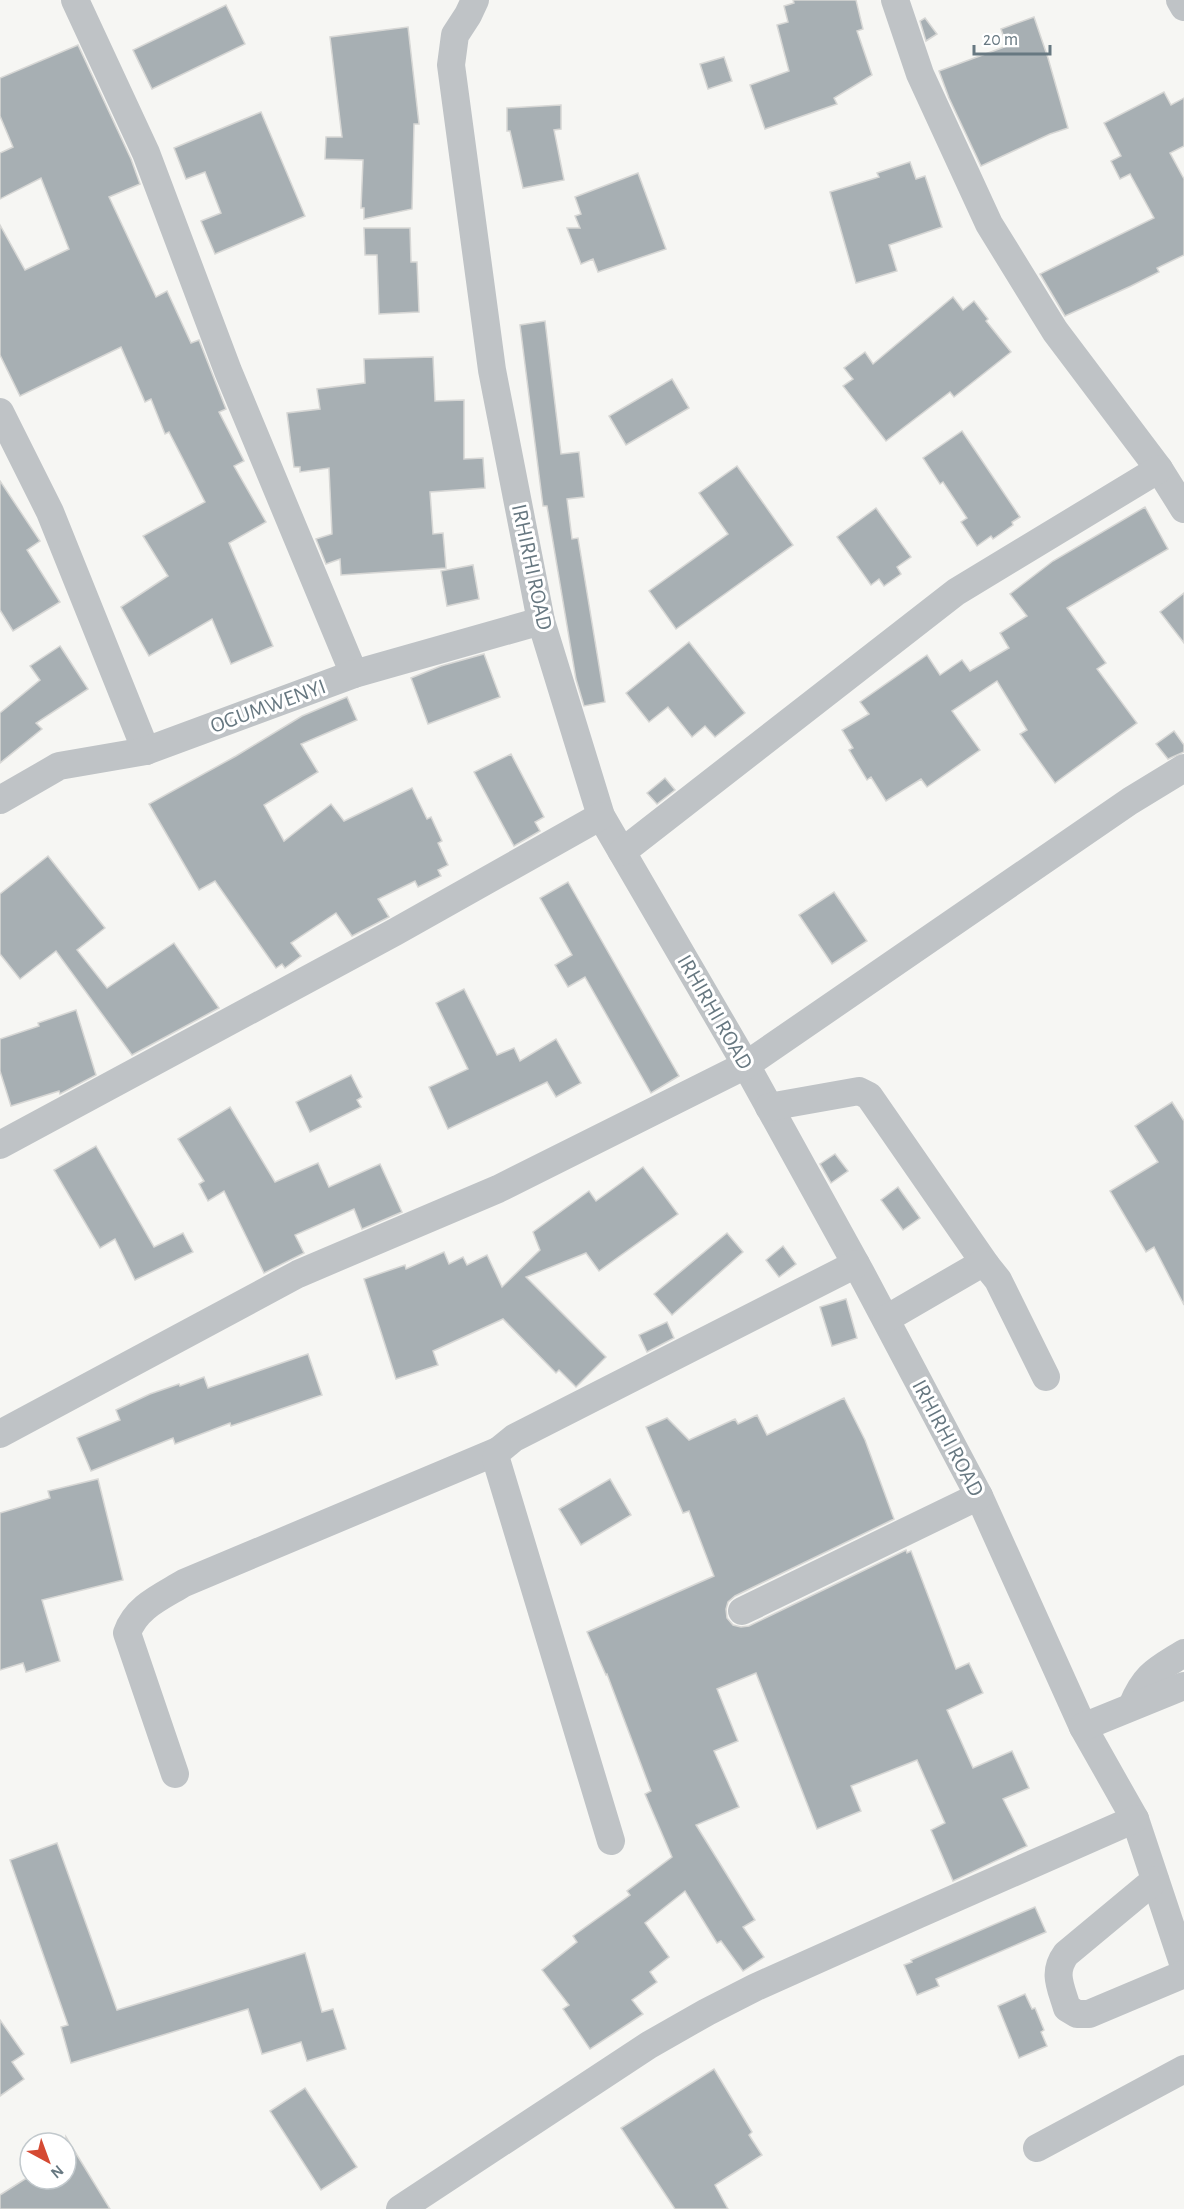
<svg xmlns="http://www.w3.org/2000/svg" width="1184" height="2209" font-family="'Alegreya Sans',sans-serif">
<rect width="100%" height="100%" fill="#f6f6f3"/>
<g fill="#a7afb3" stroke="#d7d7d5" stroke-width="1.5">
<path d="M 793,0 L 856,0 L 863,29 L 857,31 L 872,75 L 834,98 L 837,104 L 765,129 L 750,85 L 789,71 L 777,25 L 788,22 L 784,6 L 794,3 Z"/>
<path d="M 226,5 L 245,44 L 152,89 L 133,50 Z"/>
<path d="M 1034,17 L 1048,58 L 1068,128 L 1050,134 L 981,166 L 949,98 L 939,71 L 1007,46 L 1001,29 Z"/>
<path d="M 925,18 L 937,34 L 926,41 L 920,21 Z"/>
<path d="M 408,27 L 419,124 L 414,124 L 412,209 L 364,219 L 364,208 L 361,208 L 363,160 L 325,159 L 326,137 L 342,137 L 330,37 Z"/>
<path d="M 78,45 L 131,159 L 140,184 L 109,197 L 156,297 L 167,291 L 191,343 L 199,340 L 226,409 L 219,412 L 244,461 L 234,466 L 266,522 L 229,543 L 273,646 L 231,664 L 212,619 L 149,656 L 121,607 L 168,576 L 143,536 L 205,502 L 169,432 L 165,434 L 151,399 L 145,402 L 121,347 L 20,396 L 0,355 L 0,225 L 25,270 L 69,249 L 41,178 L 0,199 L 0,153 L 13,147 L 0,116 L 0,78 Z"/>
<path d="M 724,57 L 732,81 L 708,89 L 700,64 Z"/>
<path d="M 1164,92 L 1171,105 L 1184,98 L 1184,146 L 1170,153 L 1184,179 L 1184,255 L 1157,268 L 1159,272 L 1131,286 L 1065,316 L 1040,274 L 1154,218 L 1130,174 L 1120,179 L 1111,161 L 1121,156 L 1104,123 Z"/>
<path d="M 561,105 L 561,129 L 554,130 L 564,180 L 523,188 L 510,131 L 507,131 L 507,108 Z"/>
<path d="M 261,112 L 305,216 L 215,254 L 201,221 L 221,213 L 205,172 L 186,179 L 174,148 Z"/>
<path d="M 910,162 L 916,179 L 925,176 L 942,227 L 889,245 L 897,271 L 856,283 L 830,192 L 879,177 L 877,173 Z"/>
<path d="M 638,173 L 666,249 L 598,272 L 593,259 L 581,264 L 567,228 L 580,228 L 575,216 L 581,214 L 575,197 Z"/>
<path d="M 364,228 L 410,228 L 411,262 L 417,262 L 419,312 L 379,314 L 377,255 L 365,255 Z"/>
<path d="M 953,297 L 963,310 L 974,301 L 988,319 L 986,321 L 1011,352 L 954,397 L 950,392 L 886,441 L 843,386 L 853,379 L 844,368 L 865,352 L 873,364 Z"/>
<path d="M 545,321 L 561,454 L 579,452 L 584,497 L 567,499 L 572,539 L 578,538 L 605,702 L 584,706 L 576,679 L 547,506 L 543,506 L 520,325 Z"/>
<path d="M 433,357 L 435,401 L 464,400 L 464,459 L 483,458 L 485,488 L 430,492 L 433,534 L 443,533 L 446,568 L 341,575 L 340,559 L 326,564 L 316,539 L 332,534 L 329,468 L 300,472 L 300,467 L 294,467 L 287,413 L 320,409 L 317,389 L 365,383 L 364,359 Z"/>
<path d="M 672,379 L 689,408 L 626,445 L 609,416 Z"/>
<path d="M 962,431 L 1020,517 L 1012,522 L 1013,525 L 993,539 L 991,536 L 977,546 L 961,522 L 967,518 L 943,482 L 940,484 L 923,458 Z"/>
<path d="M 737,466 L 793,545 L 676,629 L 649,591 L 728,534 L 699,493 Z"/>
<path d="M 0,481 L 40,541 L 27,550 L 60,602 L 13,631 L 0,610 Z"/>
<path d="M 1145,507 L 1168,549 L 1067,608 L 1106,663 L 1097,669 L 1137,723 L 1055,783 L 1020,734 L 1027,730 L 997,681 L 952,711 L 980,750 L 927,787 L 921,779 L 886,801 L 871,777 L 867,780 L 849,750 L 853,748 L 842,730 L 869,714 L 860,702 L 927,655 L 940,675 L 962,660 L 970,671 L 1009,648 L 1000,633 L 1027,616 L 1010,594 L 1053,561 Z"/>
<path d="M 876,508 L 911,557 L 897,567 L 901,574 L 884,586 L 879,579 L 871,585 L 837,537 Z"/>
<path d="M 473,565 L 479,599 L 447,606 L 441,571 Z"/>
<path d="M 1184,593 L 1184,643 L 1160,612 Z"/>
<path d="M 689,642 L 745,713 L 715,737 L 705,726 L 692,737 L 668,707 L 649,722 L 626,693 Z"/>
<path d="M 60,646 L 88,689 L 36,723 L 42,729 L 0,763 L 0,713 L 40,680 L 30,666 Z"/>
<path d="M 484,654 L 500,697 L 428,724 L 411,678 L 441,666 Z"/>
<path d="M 347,697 L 357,720 L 301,744 L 318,772 L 264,805 L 284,841 L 331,804 L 344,821 L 412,788 L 427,819 L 431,817 L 442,841 L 438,843 L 448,865 L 438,870 L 441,876 L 418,887 L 415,881 L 378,899 L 389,917 L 352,936 L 336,913 L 291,943 L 301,956 L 285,968 L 282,964 L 276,968 L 215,881 L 199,890 L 149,804 L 236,756 L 302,716 Z"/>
<path d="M 1174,731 L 1184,745 L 1184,752 L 1168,759 L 1156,744 Z"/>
<path d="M 511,754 L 544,817 L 535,822 L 540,831 L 514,846 L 474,772 Z"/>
<path d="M 665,778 L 675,790 L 657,804 L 647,793 Z"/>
<path d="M 48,856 L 105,928 L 77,950 L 107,988 L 174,943 L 219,1008 L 132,1055 L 56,951 L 20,979 L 0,954 L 0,894 Z"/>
<path d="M 568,882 L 679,1076 L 651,1093 L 585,977 L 568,987 L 555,965 L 572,955 L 540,898 Z"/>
<path d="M 834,892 L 867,941 L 832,964 L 799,915 Z"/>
<path d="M 464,989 L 497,1055 L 514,1048 L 520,1061 L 556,1039 L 581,1083 L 556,1097 L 547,1082 L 448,1129 L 429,1087 L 468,1069 L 436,1003 Z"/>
<path d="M 76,1010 L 96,1075 L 60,1094 L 59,1091 L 11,1106 L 0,1071 L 0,1039 L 39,1026 L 38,1023 Z"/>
<path d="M 351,1075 L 362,1097 L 357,1100 L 361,1107 L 310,1132 L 296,1102 Z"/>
<path d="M 1172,1102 L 1184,1121 L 1184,1305 L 1154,1247 L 1146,1252 L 1110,1191 L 1158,1162 L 1135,1126 Z"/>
<path d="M 230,1107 L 275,1182 L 318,1163 L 329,1187 L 380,1164 L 402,1212 L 362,1229 L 354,1209 L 295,1235 L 304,1253 L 264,1273 L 224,1191 L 208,1201 L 199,1184 L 204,1181 L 178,1139 Z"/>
<path d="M 96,1146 L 154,1247 L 183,1233 L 193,1252 L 135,1280 L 115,1239 L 100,1248 L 54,1170 Z"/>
<path d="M 835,1154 L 848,1171 L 831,1183 L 820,1164 Z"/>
<path d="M 643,1167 L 678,1214 L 599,1271 L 586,1253 L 526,1277 L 606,1357 L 576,1387 L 559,1370 L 556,1373 L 503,1319 L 433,1351 L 438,1365 L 396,1379 L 364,1279 L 405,1265 L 406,1269 L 444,1252 L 449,1264 L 463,1257 L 467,1265 L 487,1255 L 502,1287 L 540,1250 L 533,1232 L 589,1191 L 596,1201 Z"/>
<path d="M 898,1187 L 920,1218 L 903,1230 L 881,1200 Z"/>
<path d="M 727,1233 L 743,1252 L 672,1315 L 654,1294 Z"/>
<path d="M 783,1246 L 796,1264 L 779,1277 L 766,1260 Z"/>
<path d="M 846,1299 L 857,1338 L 832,1346 L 820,1307 Z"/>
<path d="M 667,1322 L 674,1338 L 647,1352 L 639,1335 Z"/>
<path d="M 308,1354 L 322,1395 L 231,1426 L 230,1423 L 175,1444 L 173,1438 L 91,1471 L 77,1438 L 120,1420 L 116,1410 L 150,1394 L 179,1384 L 180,1386 L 204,1377 L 208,1388 Z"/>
<path d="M 844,1398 L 865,1440 L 894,1519 L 735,1596 L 728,1602 L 726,1609 L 727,1618 L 733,1625 L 741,1627 L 749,1626 L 906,1550 L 907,1553 L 911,1551 L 956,1669 L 969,1663 L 983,1693 L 947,1710 L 973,1768 L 1012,1751 L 1029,1788 L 1003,1799 L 1027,1846 L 953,1881 L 931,1830 L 945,1823 L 917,1760 L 851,1786 L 861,1811 L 817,1829 L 756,1673 L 717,1689 L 738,1741 L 714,1751 L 739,1807 L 696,1825 L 755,1920 L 743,1927 L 764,1957 L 743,1971 L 721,1941 L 717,1943 L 685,1891 L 645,1923 L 669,1957 L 650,1972 L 657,1982 L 632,2000 L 643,2014 L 590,2049 L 563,2009 L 569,2005 L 542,1970 L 577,1942 L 573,1936 L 630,1895 L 627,1891 L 672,1857 L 645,1794 L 651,1791 L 607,1674 L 606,1675 L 587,1632 L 714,1576 L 689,1511 L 683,1513 L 646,1427 L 667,1418 L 689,1440 L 735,1419 L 738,1424 L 757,1415 L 767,1435 Z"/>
<path d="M 98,1479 L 123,1580 L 42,1600 L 60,1661 L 26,1672 L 23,1663 L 0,1670 L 0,1513 L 50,1498 L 48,1491 Z"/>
<path d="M 610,1479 L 631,1515 L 581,1545 L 559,1509 Z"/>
<path d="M 57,1843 L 117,2010 L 305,1953 L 322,2012 L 333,2009 L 346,2049 L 307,2061 L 301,2042 L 262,2054 L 248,2009 L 71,2063 L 61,2027 L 68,2025 L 10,1860 Z"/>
<path d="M 1035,1907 L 1046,1932 L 936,1979 L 939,1986 L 917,1995 L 904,1965 L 912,1962 L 911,1960 Z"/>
<path d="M 1025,1994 L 1032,2009 L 1035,2008 L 1044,2030 L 1041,2032 L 1047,2046 L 1019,2058 L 998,2006 Z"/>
<path d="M 0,2020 L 24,2054 L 12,2062 L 24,2079 L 0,2096 Z"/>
<path d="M 714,2069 L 752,2132 L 749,2135 L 762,2155 L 715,2185 L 728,2209 L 675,2209 L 621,2128 Z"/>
<path d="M 305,2088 L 357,2167 L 321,2190 L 270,2111 Z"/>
<path d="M 66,2137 L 110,2209 L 0,2209 L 0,2195 L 25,2179 L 66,2179 Z"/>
</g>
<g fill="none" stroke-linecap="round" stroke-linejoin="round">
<g stroke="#bfc3c6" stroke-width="28">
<path d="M 75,0 L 146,153 L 228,371 L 354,674"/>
<path d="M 475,0 L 468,15 L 455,35 L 451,65 L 492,370 L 541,621 L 601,816 L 746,1065 L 861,1273 L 979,1496 L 1083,1727 L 1135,1819 L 1184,1966"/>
<path d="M 895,0 L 920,74 L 989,224 L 1055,331 L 1159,469 L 1184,509"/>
<path d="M 1180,0 L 1184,7"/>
<path d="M 0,412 L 50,512 L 146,751"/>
<path d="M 0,800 L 59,766 L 146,751 L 354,674 L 541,621"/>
<path d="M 622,852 L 956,592 L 1159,469"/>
<path d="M 769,1107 L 859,1091 L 869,1096 L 986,1265"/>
<path d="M 0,1145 L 395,932 L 601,816"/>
<path d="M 886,1319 L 979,1265 L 986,1265 L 998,1280 L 1046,1377"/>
<path d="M 0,1434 L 298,1274 L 498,1189 L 746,1065 L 1130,801 L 1184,768"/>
<path d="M 742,1611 L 979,1496"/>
<path d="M 1132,1706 C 1145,1674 1157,1670 1184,1653"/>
<path d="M 1083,1727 L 1184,1686"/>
<path d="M 175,1774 L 127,1633 C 136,1607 161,1597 184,1583 L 498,1451"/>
<path d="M 611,1841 L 496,1459 L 498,1451 L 514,1438 L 856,1264"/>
<path d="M 1155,1880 L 1066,1954 C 1052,1973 1061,1987 1067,2008 L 1077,2014 L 1089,2014 L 1184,1974"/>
<path d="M 1037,2148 L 1184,2069"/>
<path d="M 400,2209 L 649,2045 L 707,2012 L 756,1987 L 917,1915 L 1135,1819"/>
</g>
</g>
<g text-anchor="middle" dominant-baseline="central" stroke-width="6" stroke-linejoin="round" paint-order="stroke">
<g font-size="22" fill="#677881" stroke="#fff">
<text transform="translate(532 567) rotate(78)">IRHIRHI ROAD</text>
<text transform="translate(268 706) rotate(-20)">OGUMWENYI</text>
<text transform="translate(715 1012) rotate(60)">IRHIRHI ROAD</text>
<text transform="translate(948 1438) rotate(62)">IRHIRHI ROAD</text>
</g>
</g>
<g transform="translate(48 2161) rotate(139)"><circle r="28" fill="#ffffff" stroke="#c2c9cd" stroke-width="1.5"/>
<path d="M0-4.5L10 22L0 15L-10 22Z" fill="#d54a33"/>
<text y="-9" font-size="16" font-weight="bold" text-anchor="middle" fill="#677881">N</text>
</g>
<path d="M974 45v9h76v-9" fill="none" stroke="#677881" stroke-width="3"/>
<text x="983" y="45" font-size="18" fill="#677881" stroke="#ffffff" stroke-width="4.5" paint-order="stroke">20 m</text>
</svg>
